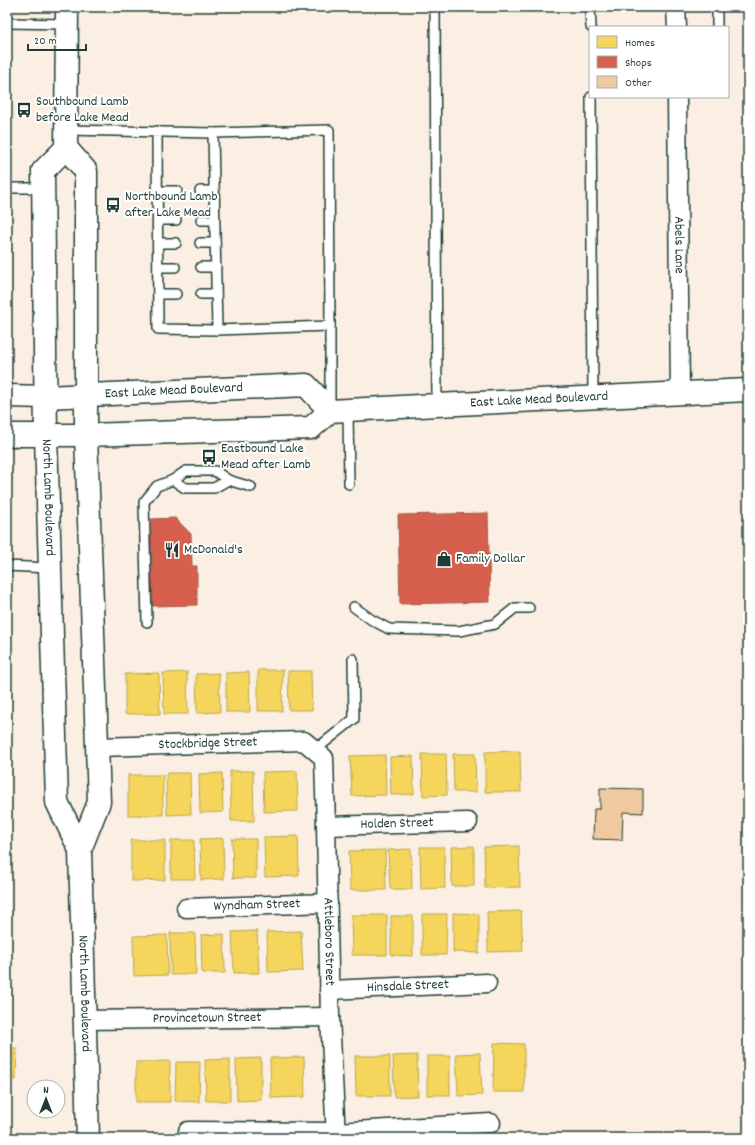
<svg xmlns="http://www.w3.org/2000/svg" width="755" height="1145" font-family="Dekko,sans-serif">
<rect width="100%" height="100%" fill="#faefe2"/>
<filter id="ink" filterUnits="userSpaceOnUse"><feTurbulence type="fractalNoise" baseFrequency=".025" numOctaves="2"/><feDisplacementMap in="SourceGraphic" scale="8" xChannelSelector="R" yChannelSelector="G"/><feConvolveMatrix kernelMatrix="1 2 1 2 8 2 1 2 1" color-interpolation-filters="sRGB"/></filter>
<g filter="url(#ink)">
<g fill="#f6d55c" stroke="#b6a750">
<path d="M 258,670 L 283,670 L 282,711 L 258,711 Z"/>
<path d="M 288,671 L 311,671 L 312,710 L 289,710 Z"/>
<path d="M 187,672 L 188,714 L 164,714 L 163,673 Z"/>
<path d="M 249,672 L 250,712 L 226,712 L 226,673 Z"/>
<path d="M 159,673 L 160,714 L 125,714 L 125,674 Z"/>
<path d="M 219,673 L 220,712 L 197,713 L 196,674 Z"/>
<path d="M 520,751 L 521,792 L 485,792 L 485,752 Z"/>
<path d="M 422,754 L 446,754 L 447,795 L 423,796 Z"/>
<path d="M 453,754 L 475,754 L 476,792 L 454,792 Z"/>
<path d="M 385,755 L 386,795 L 352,796 L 350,756 Z"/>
<path d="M 413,756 L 414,794 L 391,795 L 390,757 Z"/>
<path d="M 230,771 L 253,771 L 254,821 L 231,821 Z"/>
<path d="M 297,771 L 298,811 L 264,812 L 263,772 Z"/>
<path d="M 166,773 L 190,773 L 191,814 L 167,815 Z"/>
<path d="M 222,773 L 223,812 L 200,813 L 199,774 Z"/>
<rect x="128" y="775" width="35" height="40"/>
<path d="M 298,836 L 299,876 L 265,877 L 264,837 Z"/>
<path d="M 223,838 L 224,879 L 201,880 L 200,839 Z"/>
<path d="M 232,839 L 256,839 L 256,878 L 233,878 Z"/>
<path d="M 131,840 L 165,840 L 165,880 L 131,881 Z"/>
<path d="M 171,840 L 194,840 L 195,879 L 171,879 Z"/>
<path d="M 474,846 L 474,886 L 452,886 L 451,847 Z"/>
<path d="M 519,846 L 520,887 L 485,888 L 484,847 Z"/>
<path d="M 420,847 L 444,847 L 445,888 L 421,889 Z"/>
<path d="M 411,849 L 412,889 L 390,889 L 388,850 Z"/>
<path d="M 385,850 L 386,890 L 350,890 L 349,851 Z"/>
<path d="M 521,911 L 523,951 L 488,952 L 487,912 Z"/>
<path d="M 453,913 L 479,914 L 479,953 L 453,952 Z"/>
<path d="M 422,914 L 447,914 L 446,955 L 422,955 Z"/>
<path d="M 351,915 L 387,915 L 387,955 L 352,955 Z"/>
<path d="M 391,916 L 413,916 L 413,956 L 391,955 Z"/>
<path d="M 257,931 L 259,973 L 234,973 L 232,932 Z"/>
<path d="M 301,931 L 303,971 L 268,972 L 267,932 Z"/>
<path d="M 170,933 L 195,933 L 196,974 L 171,975 Z"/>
<path d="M 224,934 L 225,973 L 202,973 L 201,935 Z"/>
<path d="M 167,935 L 168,975 L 134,976 L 133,936 Z"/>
<path d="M 494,1043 L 524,1044 L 524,1092 L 493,1092 Z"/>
<path d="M 7,1048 L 17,1048 L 16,1080 L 11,1080 L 10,1099 L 7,1098 Z"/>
<path d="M 480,1053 L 482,1095 L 458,1096 L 456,1054 Z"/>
<path d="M 417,1055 L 418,1096 L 394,1097 L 393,1056 Z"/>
<path d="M 355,1056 L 390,1056 L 390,1096 L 356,1096 Z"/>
<rect x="427" y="1056" width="23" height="39"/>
<path d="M 304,1057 L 305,1097 L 271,1098 L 270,1058 Z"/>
<path d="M 261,1058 L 261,1100 L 237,1101 L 236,1059 Z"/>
<path d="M 230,1059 L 230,1101 L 206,1101 L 205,1060 Z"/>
<path d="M 170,1061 L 170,1102 L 136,1102 L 136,1062 Z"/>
<path d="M 176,1062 L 200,1062 L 199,1102 L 175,1101 Z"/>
</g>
<g fill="#d6604d" stroke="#9f5646">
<path d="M 488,513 L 490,602 L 400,604 L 398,515 Z"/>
<path d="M 175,518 L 191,534 L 192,566 L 197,566 L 197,605 L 153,606 L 151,519 Z"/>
</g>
<path fill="#efc99f" stroke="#1f3d34" d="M 600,788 L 643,789 L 643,813 L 623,812 L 622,840 L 593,839 L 594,809 L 600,809 Z"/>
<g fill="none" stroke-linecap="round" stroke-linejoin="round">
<g stroke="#1f3d34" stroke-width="12">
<g id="lane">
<path d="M 435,7 L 437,405"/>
<path d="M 590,7 L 591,27"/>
<path d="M 717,7 L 717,27"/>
<path d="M 7,23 L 67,24"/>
<path d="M 591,97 L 593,397"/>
<path d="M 66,130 L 213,133 L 329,130 L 330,326 L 217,330 L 158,329 L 157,131"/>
<path d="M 213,133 L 217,330"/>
<path d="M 7,188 L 44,188"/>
<path d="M 157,191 L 177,191"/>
<path d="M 200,191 L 214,191"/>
<path d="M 158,220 L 176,220"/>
<path d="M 201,220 L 214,220"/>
<path d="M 158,243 L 176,243"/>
<path d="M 200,243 L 215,243"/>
<path d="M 158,267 L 175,267"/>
<path d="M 201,267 L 216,267"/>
<path d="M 158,294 L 176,294"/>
<path d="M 201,294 L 216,294"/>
<path d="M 330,326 L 330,407"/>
<path d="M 348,410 L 349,484"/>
<path d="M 173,480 L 185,488 L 214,488 L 228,480"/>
<path d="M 7,566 L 49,568"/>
<path d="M 354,607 L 372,620 L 389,629 L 459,631 L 495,624 L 515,608 L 529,608"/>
<path d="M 147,622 L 144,502 L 157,486 L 173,480 L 186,471 L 215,471 L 228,480 L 251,487"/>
<path d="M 315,750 L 354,719 L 353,659"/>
</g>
</g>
<g stroke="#1f3d34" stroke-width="21">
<g id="street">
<path d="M 676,7 L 677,27"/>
<path id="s1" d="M 677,97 L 680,394"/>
<path id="s2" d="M 98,747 L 304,741 L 324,758 L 326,826 L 330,1017 L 336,1138"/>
<path id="s3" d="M 326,826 L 468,822"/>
<path id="s4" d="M 186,908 L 328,903"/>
<path id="s5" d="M 329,990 L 487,983"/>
<path id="s6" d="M 84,1020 L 330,1017"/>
<path d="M 188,1131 L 336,1132 L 491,1123"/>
</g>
</g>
<g stroke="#1f3d34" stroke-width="25">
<g id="primary">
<path id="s7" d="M 67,7 L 66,148 L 86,171 L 86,435 L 99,802 L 80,850 L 88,1138"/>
<path id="s8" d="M 66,148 L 43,171 L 46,436 L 57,802 L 80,850"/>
<path id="s9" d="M 7,396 L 46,397 L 306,385 L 330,411"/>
<path id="s10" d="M 7,435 L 86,435 L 311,428 L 330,411 L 437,405 L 748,390"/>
</g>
</g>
<use href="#lane" stroke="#fff" stroke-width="9"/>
<use href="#street" stroke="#fff" stroke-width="18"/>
<use href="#primary" stroke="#fff" stroke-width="22"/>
</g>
</g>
<defs>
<g id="bus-bare" transform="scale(1.2)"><path d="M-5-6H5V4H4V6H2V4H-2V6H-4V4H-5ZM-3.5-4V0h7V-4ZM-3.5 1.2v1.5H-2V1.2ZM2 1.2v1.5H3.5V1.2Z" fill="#1f3d34" stroke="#fff" stroke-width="2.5" paint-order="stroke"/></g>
<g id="restaurant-bare" transform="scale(1.2)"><path d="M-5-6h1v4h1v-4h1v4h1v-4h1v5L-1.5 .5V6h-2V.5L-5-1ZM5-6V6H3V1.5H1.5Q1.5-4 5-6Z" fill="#1f3d34" stroke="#fff" stroke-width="2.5" paint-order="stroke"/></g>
<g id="shop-bare" transform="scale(1.2)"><path d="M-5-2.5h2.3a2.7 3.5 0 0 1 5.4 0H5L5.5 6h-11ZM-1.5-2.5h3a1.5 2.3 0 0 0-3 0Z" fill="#1f3d34" stroke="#fff" stroke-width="2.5" paint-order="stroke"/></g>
</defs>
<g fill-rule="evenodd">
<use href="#bus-bare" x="24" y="110"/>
<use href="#bus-bare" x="113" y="205"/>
<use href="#bus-bare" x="209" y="457"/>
<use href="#restaurant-bare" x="172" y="550"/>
<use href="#shop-bare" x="444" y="559"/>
</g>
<g text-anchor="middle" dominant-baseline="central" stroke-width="4" stroke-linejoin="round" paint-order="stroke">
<g font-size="14" fill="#1f3d34" stroke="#fff" text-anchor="start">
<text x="36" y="102">Southbound Lamb<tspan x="36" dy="16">before Lake Mead</tspan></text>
<text x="125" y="197">Northbound Lamb<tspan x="125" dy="16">after Lake Mead</tspan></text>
<text x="221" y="449">Eastbound Lake<tspan x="221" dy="16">Mead after Lamb</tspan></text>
<text x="184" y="550">McDonald's</text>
<text x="456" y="559">Family Dollar</text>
</g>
<g font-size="14" fill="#1f3d34" stroke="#fff">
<text stroke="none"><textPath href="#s1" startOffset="148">Abels Lane</textPath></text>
<text stroke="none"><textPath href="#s9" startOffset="167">East Lake Mead Boulevard</textPath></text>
<text stroke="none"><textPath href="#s10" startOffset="539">East Lake Mead Boulevard</textPath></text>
<text stroke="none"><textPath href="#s8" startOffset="359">North Lamb Boulevard</textPath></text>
<text stroke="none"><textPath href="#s2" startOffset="110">Stockbridge Street</textPath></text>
<text stroke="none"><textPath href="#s3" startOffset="71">Holden Street</textPath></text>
<text stroke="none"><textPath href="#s4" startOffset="71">Wyndham Street</textPath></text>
<text stroke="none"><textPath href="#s2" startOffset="416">Attleboro Street</textPath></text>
<text stroke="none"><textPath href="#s5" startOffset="79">Hinsdale Street</textPath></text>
<text stroke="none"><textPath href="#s7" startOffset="998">North Lamb Boulevard</textPath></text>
<text stroke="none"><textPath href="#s6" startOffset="123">Provincetown Street</textPath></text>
</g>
</g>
<rect width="755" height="1145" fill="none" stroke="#fff" stroke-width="24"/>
<rect x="12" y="12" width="731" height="1121" fill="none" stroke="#1f3d34" stroke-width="1.5" filter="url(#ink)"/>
<rect x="589" y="26" width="140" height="72" fill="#ffffff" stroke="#a5b1ae"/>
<rect x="597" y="36" width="20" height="12" fill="#f6d55c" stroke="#a5b1ae"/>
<text x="625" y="46" font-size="12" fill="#1f3d34">Homes</text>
<rect x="597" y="56" width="20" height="12" fill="#d6604d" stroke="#a5b1ae"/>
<text x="625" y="66" font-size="12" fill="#1f3d34">Shops</text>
<rect x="597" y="76" width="20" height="12" fill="#efc99f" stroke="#a5b1ae"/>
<text x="625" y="86" font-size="12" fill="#1f3d34">Other</text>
<g transform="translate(46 1099)"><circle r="19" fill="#ffffff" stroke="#a5b1ae"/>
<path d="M0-3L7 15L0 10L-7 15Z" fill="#1f3d34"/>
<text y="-6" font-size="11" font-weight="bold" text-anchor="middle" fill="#1f3d34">N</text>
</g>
<path d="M28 44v6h58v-6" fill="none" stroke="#1f3d34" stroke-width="2"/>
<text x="34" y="44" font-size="12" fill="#1f3d34" stroke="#ffffff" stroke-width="3" paint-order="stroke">20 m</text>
</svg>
